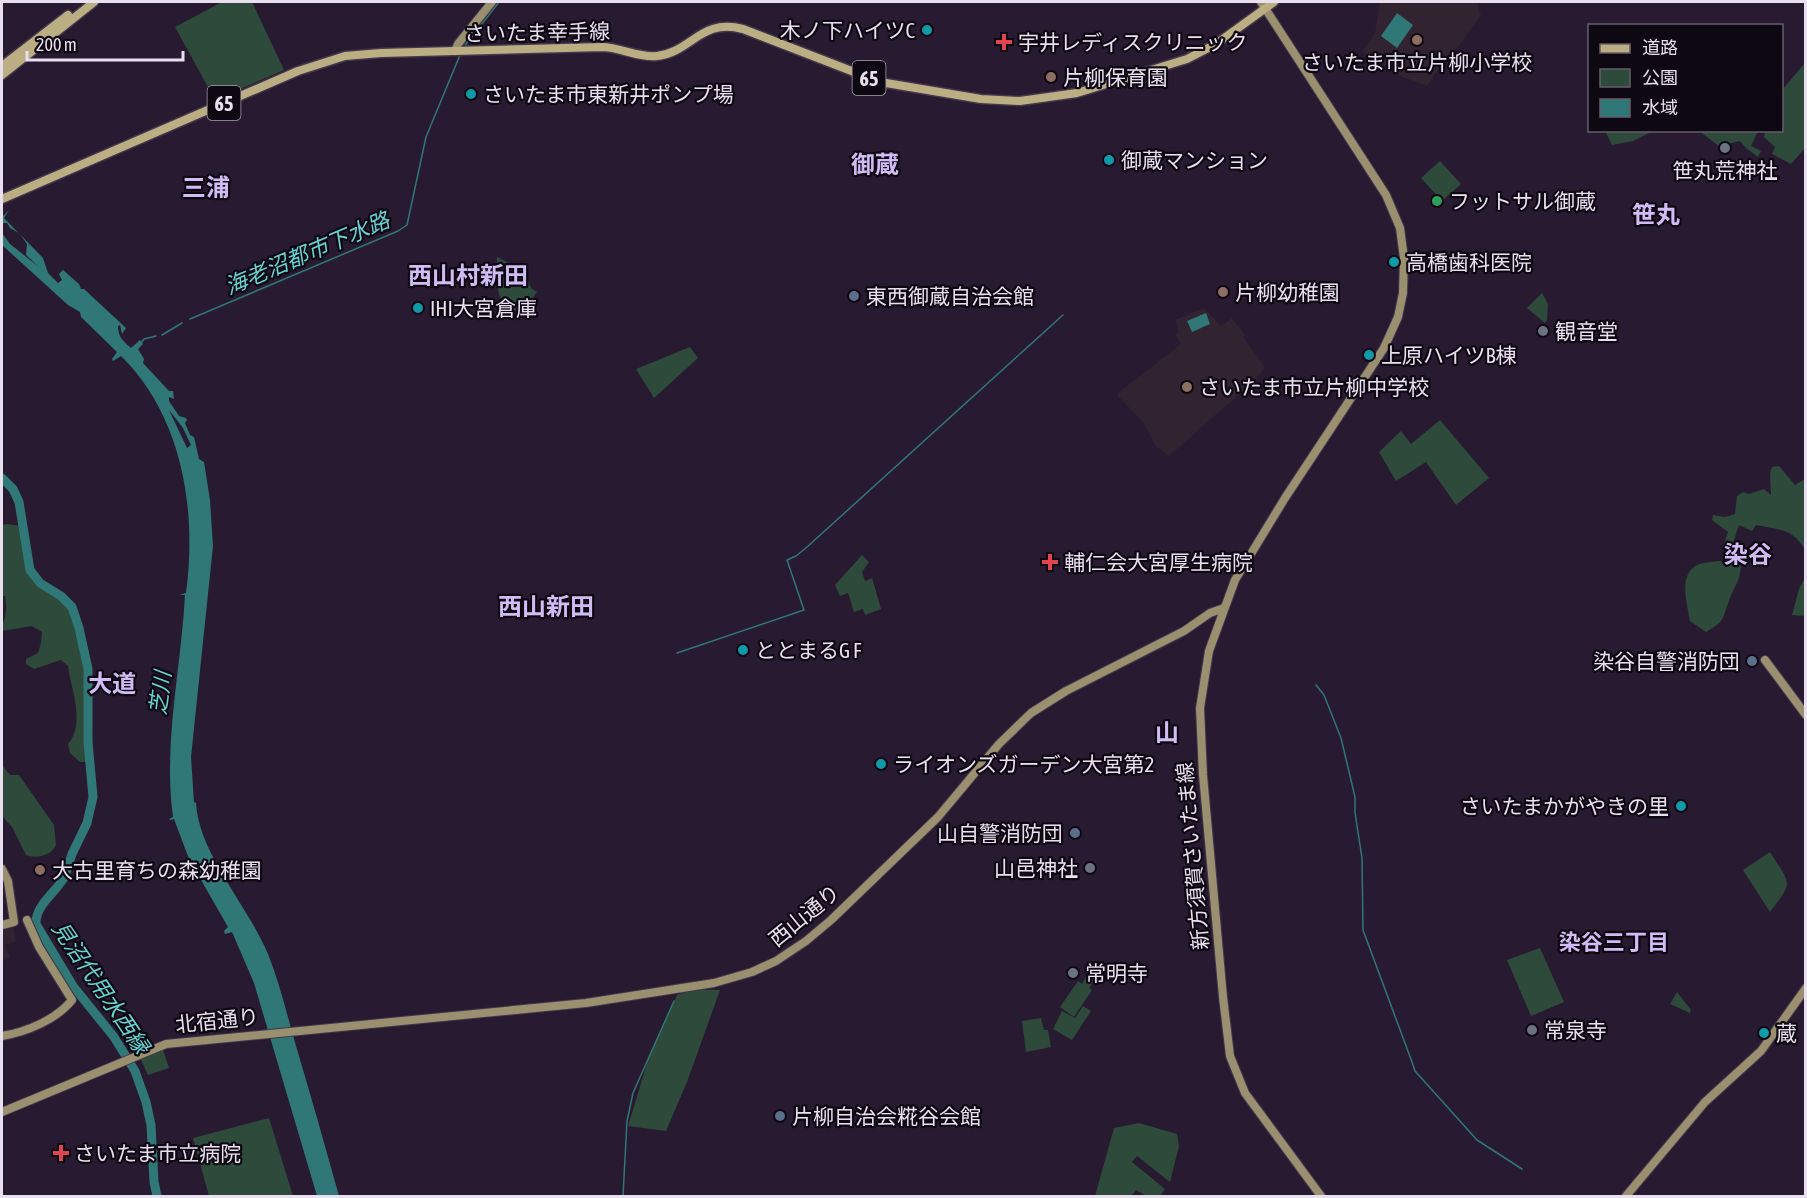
<svg xmlns="http://www.w3.org/2000/svg" width="1807" height="1198" font-family="'Asap Condensed','Noto Sans JP',sans-serif">
<rect width="100%" height="100%" fill="#281b31"/>
<g fill="#312330">
<path d="M 1380,2 L 1477,2 L 1481,15 L 1458,47 L 1447,56 L 1427,86 L 1403,77 L 1362,52 L 1375,33 Z"/>
<path d="M 1204,308 L 1221,326 L 1232,318 L 1245,335 L 1243,337 L 1265,367 L 1254,381 L 1169,456 L 1156,446 L 1143,422 L 1118,396 L 1118,393 L 1181,344 L 1175,334 L 1178,333 L 1177,329 L 1178,328 L 1175,320 Z"/>
<path d="M 13,927 L 16,941 L 5,945 L 10,958 L 2,961 L 2,930 Z"/>
</g>
<g fill="#2d4a3a">
<path d="M 222,2 L 252,2 L 284,70 L 215,100 L 175,27 Z"/>
<path d="M 1805,63 L 1805,148 L 1791,164 L 1772,154 L 1775,147 L 1764,137 L 1765,131 L 1782,130 L 1782,90 Z"/>
<path d="M 1605,131 L 1653,131 L 1633,141 L 1612,145 Z"/>
<path d="M 1699,131 L 1758,131 L 1751,146 L 1761,151 L 1758,157 L 1746,148 L 1740,141 L 1719,146 Z"/>
<path d="M 1440,161 L 1461,184 L 1442,201 L 1421,178 Z"/>
<path d="M 497,257 L 523,270 L 531,288 L 537,292 L 529,303 L 526,313 C 520,312 512,310 507,307 C 495,300 497,270 497,257 Z"/>
<path d="M 1542,293 L 1548,304 L 1547,320 L 1545,323 L 1527,308 Z"/>
<path d="M 690,347 L 698,358 L 654,398 L 636,369 Z"/>
<path d="M 1440,420 L 1489,478 L 1456,505 L 1426,462 L 1396,481 L 1379,452 L 1401,431 L 1411,444 Z"/>
<path d="M 1779,466 L 1795,485 L 1805,479 L 1805,550 C 1793,528 1779,530 1756,525 L 1752,531 L 1739,525 L 1731,549 L 1723,546 L 1728,532 L 1712,520 L 1713,515 L 1725,517 L 1735,514 L 1737,496 L 1743,492 L 1749,494 L 1764,489 L 1771,495 L 1770,473 L 1772,467 Z"/>
<path d="M 7,524 L 22,526 C 22,550 30,577 50,592 C 58,598 65,601 70,611 C 89,649 94,720 92,762 L 80,762 L 70,753 L 68,744 C 86,723 71,690 68,666 L 61,660 L 34,669 L 26,664 L 26,659 L 38,653 L 41,643 L 42,632 L 32,626 L 2,631 C 1,625 4,622 5,617 C 7,610 6,603 5,596 L 2,596 L 2,525 Z"/>
<path d="M 862,555 L 869,562 L 862,572 L 865,581 L 872,578 L 881,609 L 865,615 L 863,609 L 854,612 L 848,593 L 840,596 L 835,585 Z"/>
<path d="M 1719,561 L 1741,566 C 1739,583 1736,584 1730,598 C 1722,618 1727,620 1706,632 L 1690,621 C 1688,605 1678,578 1695,566 C 1702,562 1712,562 1719,561 Z"/>
<path d="M 1805,577 L 1805,616 L 1792,615 L 1799,589 Z"/>
<path d="M 2,765 L 10,775 L 19,775 L 54,825 L 56,845 C 51,856 36,859 26,855 L 12,827 L 2,816 Z"/>
<path d="M 1770,852 C 1791,886 1794,880 1770,912 L 1743,870 Z"/>
<path d="M 1540,948 L 1564,1002 L 1531,1016 L 1507,960 Z"/>
<path d="M 1088,974 L 1095,980 L 1089,988 L 1092,990 L 1074,1017 L 1060,1007 L 1078,981 L 1082,984 Z"/>
<path d="M 693,989 L 720,990 L 687,1082 L 666,1131 L 628,1126 L 648,1060 L 677,995 Z"/>
<path d="M 1677,992 L 1691,1010 L 1690,1013 L 1670,1004 Z"/>
<path d="M 1083,1006 L 1091,1011 L 1072,1040 L 1053,1029 L 1062,1011 L 1075,1018 Z"/>
<path d="M 1041,1018 L 1044,1030 L 1048,1030 L 1051,1047 L 1026,1052 L 1022,1021 Z"/>
<path d="M 163,1050 L 169,1068 L 148,1075 L 140,1058 Z"/>
<path d="M 269,1118 L 293,1196 L 209,1196 L 193,1138 Z"/>
<path d="M 1139,1123 L 1177,1134 L 1179,1146 L 1170,1182 L 1137,1156 L 1132,1162 L 1165,1189 L 1160,1196 L 1146,1196 L 1136,1190 L 1131,1196 L 1095,1196 L 1114,1128 Z"/>
</g>
<g fill="#307777" fill-rule="evenodd">
<path d="M 1397,13 L 1413,25 L 1397,48 L 1381,36 Z"/>
<path d="M 9,210 L 4,218 L 43,258 L 48,273 L 58,283 L 62,280 L 59,274 L 63,270 L 79,284 L 81,289 L 84,289 L 126,328 L 122,334 L 120,325 L 118,326 C 118,337 123,341 131,348 L 140,340 L 143,344 L 138,349 L 144,359 L 143,363 L 169,391 L 173,391 L 174,399 L 169,397 L 169,401 L 179,416 L 186,418 L 187,420 L 185,423 L 190,435 L 194,437 L 199,459 L 204,462 L 210,500 L 213,546 L 191,757 L 194,802 L 196,803 C 199,854 247,904 268,954 C 280,984 287,1015 296,1046 C 311,1096 325,1146 339,1196 L 317,1196 L 254,983 L 232,932 L 225,934 L 224,931 L 228,927 L 189,859 L 174,819 L 170,820 L 169,819 L 173,817 C 163,743 181,670 185,595 L 179,595 L 186,593 C 197,511 183,417 121,356 L 113,361 L 112,359 L 117,352 L 81,317 L 80,312 L 68,305 L 2,245 L 2,233 L 10,244 L 39,267 L 26,255 L 27,244 L 19,233 L 10,228 L 7,223 L 3,223 L 2,215 L 3,216 ZM 169,410 L 183,428 L 191,445 L 187,448 Z"/>
<path d="M 1206,313 L 1210,324 L 1192,332 L 1187,321 Z"/>
</g>
<g fill="none" stroke-linecap="round" stroke-linejoin="round">
<g stroke="#307777" stroke-width="1.5">
<path d="M 463,48 L 499,2"/>
<path d="M 190,319 L 398,231 L 407,225 L 426,137 L 460,55"/>
<path d="M 162,335 L 182,323"/>
<path d="M 141,343 L 144,339 L 156,336"/>
<path d="M 677,653 L 804,610 L 787,560 L 796,556 L 807,547 L 1063,315"/>
<path d="M 1316,685 L 1324,695 L 1341,738 L 1355,797 L 1355,813 L 1362,858 L 1363,930 L 1412,1062 L 1415,1071 L 1477,1140 L 1522,1169"/>
<path d="M 623,1196 L 627,1121 L 633,1093 L 674,1001"/>
</g>
<path stroke="#307777" stroke-width="9" d="M 2,478 L 13,489 L 19,502 L 30,570 L 40,583 L 61,596 L 72,607 L 79,628 L 88,669 L 88,742 L 93,797 L 87,823 L 72,854 L 65,876 C 56,893 35,905 36,924 L 73,986 L 114,1037 L 135,1071 L 146,1102 L 151,1125 L 154,1182 L 157,1196"/>
<g stroke="#43374c" stroke-width="10">
<g id="secondary">
<path d="M 1261,2 L 1386,195 L 1400,228 L 1404,258 L 1403,293 L 1398,317 L 1384,348 L 1285,498 L 1235,580 L 1209,651 L 1200,708 L 1203,775 L 1223,997 L 1230,1056 L 1245,1093 L 1321,1196"/>
<path d="M 455,51 L 458,44 L 492,2"/>
<path d="M 1765,660 L 1806,715"/>
<path d="M 2,869 L 8,881 L 14,922 L 2,925"/>
<path d="M 2,1036 C 26,1032 56,1020 72,1000 L 39,947 L 27,920"/>
<path d="M 2,1112 L 166,1044 L 586,1003 L 714,983 L 752,972 L 776,961 L 806,941 L 831,920 L 938,817 L 999,744 L 1031,713 L 1066,691 L 1184,631 L 1210,613 L 1224,608"/>
<path d="M 1626,1196 L 1705,1102 L 1761,1051 L 1806,988"/>
</g>
</g>
<g stroke="#43374c" stroke-width="11">
<g id="primary">
<path d="M 2,66 L 68,15"/>
<path d="M 2,75 L 94,2"/>
<path d="M 2,199 L 298,71 L 345,56 L 381,53 L 602,47 C 620,47 638,58 657,56 C 692,52 700,18 743,29 L 880,82 L 981,99 L 1020,101 L 1077,93 L 1187,59 L 1216,44 L 1274,2"/>
</g>
</g>
<use href="#secondary" stroke="#9a8f6e" stroke-width="8"/>
<use href="#primary" stroke="#bcae83" stroke-width="8"/>
</g>
<g fill="#0f9aa8" stroke="#0e0812" stroke-width="2">
<circle cx="927" cy="30" r="6"/>
<circle cx="471" cy="94" r="6"/>
<circle cx="1109" cy="160" r="6"/>
<circle cx="1394" cy="262" r="6"/>
<circle cx="418" cy="308" r="6"/>
<circle cx="1369" cy="355" r="6"/>
<circle cx="743" cy="650" r="6"/>
<circle cx="881" cy="764" r="6"/>
<circle cx="1681" cy="806" r="6"/>
<circle cx="1764" cy="1033" r="6"/>
</g>
<g fill="#8d6e63" stroke="#0e0812" stroke-width="2">
<circle cx="1417" cy="40" r="6"/>
<circle cx="1051" cy="77" r="6"/>
<circle cx="1223" cy="292" r="6"/>
<circle cx="1187" cy="387" r="6"/>
<circle cx="40" cy="870" r="6"/>
</g>
<g fill="#e0444e" stroke="#0e0812" stroke-width="2">
<path d="M1001 33h6v6h6v6h-6v6h-6v-6h-6v-6h6z"/>
<path d="M1047 553h6v6h6v6h-6v6h-6v-6h-6v-6h6z"/>
<path d="M58 1144h6v6h6v6h-6v6h-6v-6h-6v-6h6z"/>
</g>
<g fill="#6b7280" stroke="#0e0812" stroke-width="2">
<circle cx="1725" cy="148" r="6"/>
<circle cx="1543" cy="331" r="6"/>
<circle cx="1090" cy="868" r="6"/>
<circle cx="1073" cy="973" r="6"/>
<circle cx="1532" cy="1030" r="6"/>
</g>
<circle fill="#2e9e5b" stroke="#0e0812" stroke-width="2" cx="1437" cy="201" r="6"/>
<g fill="#5c6f8a" stroke="#0e0812" stroke-width="2">
<circle cx="854" cy="296" r="6"/>
<circle cx="1752" cy="661" r="6"/>
<circle cx="1075" cy="833" r="6"/>
<circle cx="780" cy="1116" r="6"/>
</g>
<g text-anchor="middle" dominant-baseline="central" stroke-width="4.5" stroke-linejoin="round" paint-order="stroke">
<g fill="#0e0812" stroke="#a79fad" stroke-width="1.5">
<rect x="852.5" y="61" width="33" height="34" rx="4.5"/>
<rect x="207.5" y="86" width="33" height="34" rx="4.5"/>
</g>
<g font-size="20" font-weight="bold" fill="#e9e0ef">
<text x="869" y="78">65</text>
<text x="224" y="103">65</text>
</g>
<g font-size="21" fill="#e9e0ef" stroke="#0e0812" text-anchor="start">
<text x="915" y="30" text-anchor="end">木ノ下ハイツC</text>
<text x="1018" y="42">宇井レディスクリニック</text>
<text x="1417" y="62" text-anchor="middle">さいたま市立片柳小学校</text>
<text x="1063" y="77">片柳保育園</text>
<text x="483" y="94">さいたま市東新井ポンプ場</text>
<text x="1121" y="160">御蔵マンション</text>
<text x="1725" y="170" text-anchor="middle">笹丸荒神社</text>
<text x="1449" y="201">フットサル御蔵</text>
<text x="1406" y="262">高橋歯科医院</text>
<text x="1235" y="292">片柳幼稚園</text>
<text x="866" y="296">東西御蔵自治会館</text>
<text x="430" y="308">IHI大宮倉庫</text>
<text x="1555" y="331">観音堂</text>
<text x="1381" y="355">上原ハイツB棟</text>
<text x="1199" y="387">さいたま市立片柳中学校</text>
<text x="1064" y="562">輔仁会大宮厚生病院</text>
<text x="755" y="650">ととまるG F</text>
<text x="1740" y="661" text-anchor="end">染谷自警消防団</text>
<text x="893" y="764">ライオンズガーデン大宮第2</text>
<text x="1669" y="806" text-anchor="end">さいたまかがやきの里</text>
<text x="1063" y="833" text-anchor="end">山自警消防団</text>
<text x="1078" y="868" text-anchor="end">山邑神社</text>
<text x="52" y="870">大古里育ちの森幼稚園</text>
<text x="1085" y="973">常明寺</text>
<text x="1544" y="1030">常泉寺</text>
<text x="1776" y="1033">蔵</text>
<text x="792" y="1116">片柳自治会糀谷会館</text>
<text x="74" y="1153">さいたま市立病院</text>
</g>
<g font-size="21" fill="#e9e0ef" stroke="#0e0812">
<text transform="translate(537 32) rotate(-1)">さいたま幸手線</text>
<text transform="translate(1192 856) rotate(-95)">新方須賀さいたま線</text>
<text transform="translate(804 915) rotate(-39)">西山通り</text>
<text transform="translate(217 1020) rotate(-6)">北宿通り</text>
</g>
<g font-size="22" font-style="italic" fill="#65d3d2" stroke="#0e0812">
<text transform="translate(307 253) rotate(-23)">海老沼都市下水路</text>
<text transform="translate(160 693) rotate(-83)">芝川</text>
<text transform="translate(101 987) rotate(56)">見沼代用水西縁</text>
</g>
<g font-size="22" font-weight="bold" fill="#d0bcf4" stroke="#0e0812">
<text x="1614" y="942">染谷三丁目</text>
</g>
<g font-size="24" font-weight="bold" fill="#d0bcf4" stroke="#0e0812">
<text x="875" y="164">御蔵</text>
<text x="206" y="187">三浦</text>
<text x="1656" y="214">笹丸</text>
<text x="468" y="275">西山村新田</text>
<text x="1748" y="554">染谷</text>
<text x="546" y="606">西山新田</text>
<text x="112" y="683">大道</text>
<text x="1167" y="732">山</text>
</g>
</g>
<rect width="1807" height="1198" fill="none" stroke="#e9e0ef" stroke-width="6"/>
<rect x="1588" y="24" width="195" height="108" fill="#0e0812" stroke="#665e6a" stroke-width="1.5"/>
<rect x="1600" y="44" width="30" height="9" fill="#bcae83" stroke="#665e6a" stroke-width="1.5"/>
<text x="1642" y="54" font-size="18" fill="#e9e0ef">道路</text>
<rect x="1600" y="69" width="30" height="18" fill="#2d4a3a" stroke="#665e6a" stroke-width="1.5"/>
<text x="1642" y="84" font-size="18" fill="#e9e0ef">公園</text>
<rect x="1600" y="99" width="30" height="18" fill="#307777" stroke="#665e6a" stroke-width="1.5"/>
<text x="1642" y="114" font-size="18" fill="#e9e0ef">水域</text>
<path d="M27 51v9h156v-9" fill="none" stroke="#e9e0ef" stroke-width="3"/>
<text x="36" y="51" font-size="18" fill="#e9e0ef" stroke="#0e0812" stroke-width="4.5" paint-order="stroke">200 m</text>
</svg>
